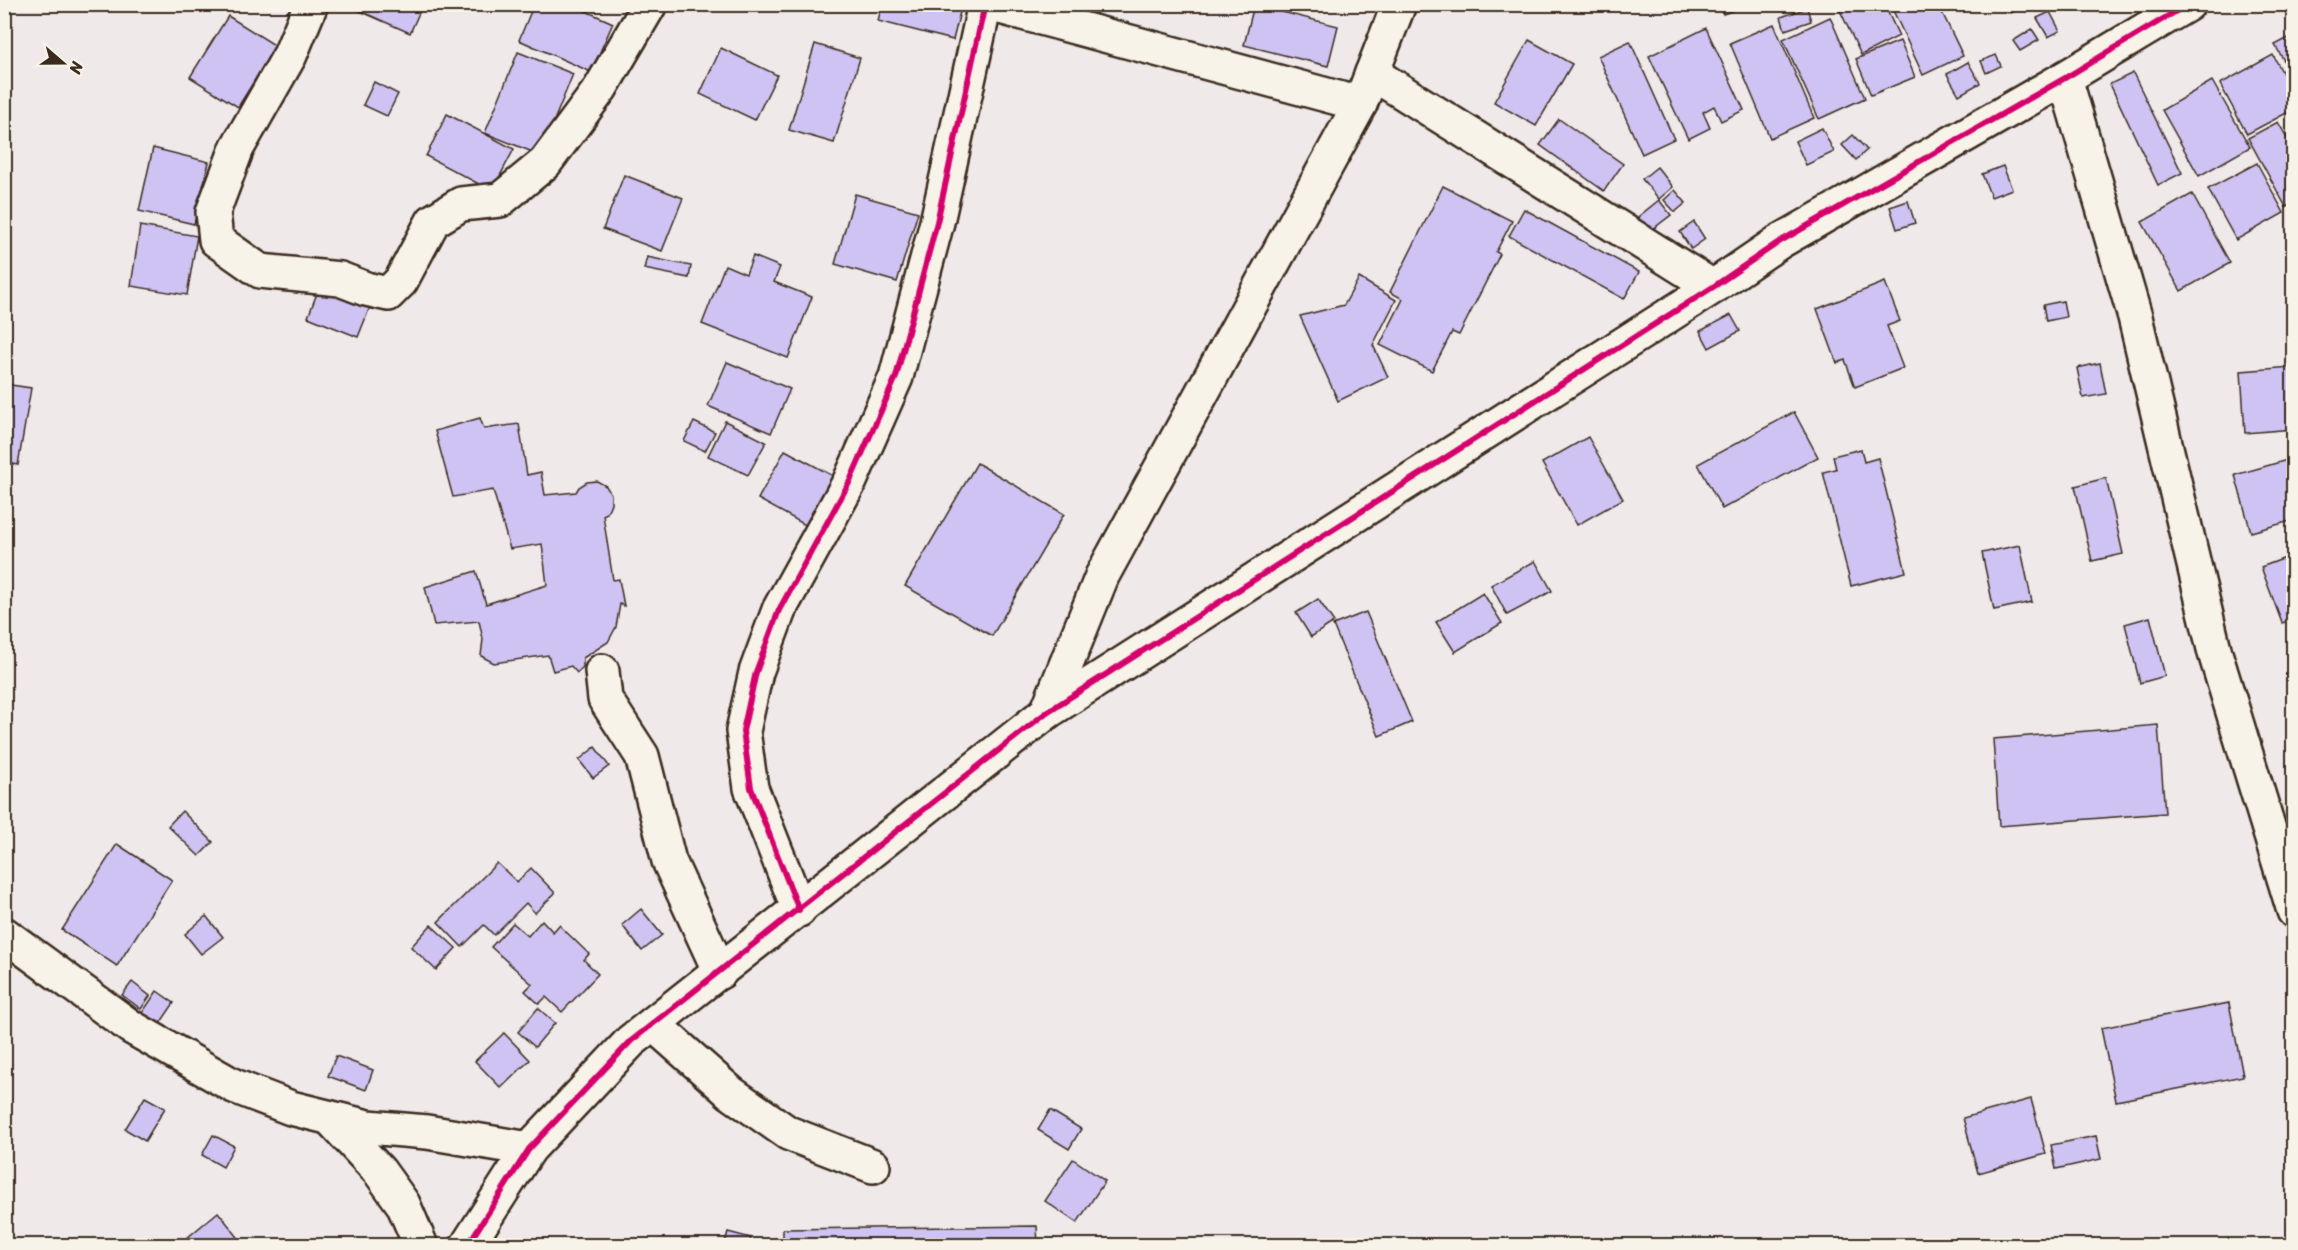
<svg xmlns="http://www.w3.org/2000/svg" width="2298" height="1250" font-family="Sriracha,sans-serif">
<rect width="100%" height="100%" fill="#efe9ea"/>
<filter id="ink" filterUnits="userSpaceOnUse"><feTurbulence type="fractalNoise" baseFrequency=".0167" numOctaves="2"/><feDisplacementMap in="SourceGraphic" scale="12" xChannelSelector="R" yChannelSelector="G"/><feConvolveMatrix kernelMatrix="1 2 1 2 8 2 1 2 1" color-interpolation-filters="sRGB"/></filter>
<g filter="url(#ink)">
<g fill="#cfc3f4" stroke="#3b2a1e" stroke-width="1.5">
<path d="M 344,4 L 423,4 L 410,33 Z"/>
<path d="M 534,4 L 570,4 L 613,23 L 591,72 L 519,40 Z"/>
<path d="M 882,4 L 962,4 L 953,40 L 878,21 Z"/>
<path d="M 1047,4 L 1099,4 L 1095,17 Z"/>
<path d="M 1720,4 L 1733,4 L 1735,10 L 1723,14 Z"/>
<path d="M 1837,4 L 1884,4 L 1899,36 L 1861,55 Z"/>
<path d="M 1890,4 L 1938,4 L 1963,56 L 1923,75 Z"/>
<path d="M 2006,4 L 2029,4 L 2010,13 Z"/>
<path d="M 1254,5 L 1338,26 L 1328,66 L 1244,45 Z"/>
<path d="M 1807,8 L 1811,21 L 1785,30 L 1781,17 Z"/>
<path d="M 2050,12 L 2060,31 L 2048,37 L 2037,18 Z"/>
<path d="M 228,16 L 276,46 L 238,107 L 190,77 Z"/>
<path d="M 1830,17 L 1865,98 L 1819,119 L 1783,39 Z"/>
<path d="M 1774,24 L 1814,118 L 1770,138 L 1730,43 Z"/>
<path d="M 1706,28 L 1744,110 L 1721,121 L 1714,106 L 1703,112 L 1710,128 L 1688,139 L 1649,56 Z"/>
<path d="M 2032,29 L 2039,40 L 2020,51 L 2013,41 Z"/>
<path d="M 2294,35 L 2294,78 L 2275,45 Z"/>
<path d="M 1529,40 L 1572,64 L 1536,126 L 1494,102 Z"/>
<path d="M 1630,41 L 1674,139 L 1642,154 L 1598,56 Z"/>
<path d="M 1900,41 L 1915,77 L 1871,95 L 1856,59 Z"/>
<path d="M 815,44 L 860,58 L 834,143 L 789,130 Z"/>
<path d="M 721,48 L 777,75 L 755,120 L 700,94 Z"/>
<path d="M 518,52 L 573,74 L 540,155 L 485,133 Z"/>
<path d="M 1996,55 L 2001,66 L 1986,73 L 1981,61 Z"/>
<path d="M 2273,55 L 2294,94 L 2294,109 L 2247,134 L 2220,84 Z"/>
<path d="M 1968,62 L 1980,83 L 1959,95 L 1947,74 Z"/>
<path d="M 2133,73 L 2182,173 L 2158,185 L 2110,84 Z"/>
<path d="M 2212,81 L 2250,147 L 2199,176 L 2162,110 Z"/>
<path d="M 374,82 L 398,94 L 387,116 L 363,105 Z"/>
<path d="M 447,114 L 514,149 L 492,191 L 426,156 Z"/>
<path d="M 1559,119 L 1623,164 L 1604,191 L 1540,145 Z"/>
<path d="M 2278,122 L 2294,150 L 2294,203 L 2286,207 L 2248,138 Z"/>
<path d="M 1822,128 L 1834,152 L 1806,165 L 1795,141 Z"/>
<path d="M 1853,135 L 1867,150 L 1856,160 L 1842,145 Z"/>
<path d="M 153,148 L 209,162 L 194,224 L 139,211 Z"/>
<path d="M 2257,163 L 2284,213 L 2236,240 L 2208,189 Z"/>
<path d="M 2003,166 L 2012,189 L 1991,197 L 1982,174 Z"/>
<path d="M 1657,167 L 1673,187 L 1659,199 L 1642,179 Z"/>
<path d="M 624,175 L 683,198 L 662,251 L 603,229 Z"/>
<path d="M 1443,186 L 1512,221 L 1496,252 L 1500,254 L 1459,335 L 1452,332 L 1432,371 L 1380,345 L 1403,299 L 1390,292 Z"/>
<path d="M 1675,190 L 1686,203 L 1675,212 L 1664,200 Z"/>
<path d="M 855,194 L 918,212 L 897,282 L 835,264 Z"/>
<path d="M 2192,194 L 2230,263 L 2181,291 L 2142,222 Z"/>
<path d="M 1659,200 L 1671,215 L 1649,232 L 1638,217 Z"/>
<path d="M 1908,201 L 1915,223 L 1897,229 L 1890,207 Z"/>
<path d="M 1524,209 L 1639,272 L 1624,299 L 1509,236 Z"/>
<path d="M 1694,222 L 1705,239 L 1691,249 L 1680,232 Z"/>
<path d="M 140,226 L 197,236 L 187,295 L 131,286 Z"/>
<path d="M 753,256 L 780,267 L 774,282 L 812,297 L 788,358 L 702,324 L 725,265 L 746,274 Z"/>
<path d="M 647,257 L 691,266 L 689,278 L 644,269 Z"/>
<path d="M 1359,278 L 1396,300 L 1373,345 L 1388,377 L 1338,401 L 1300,316 L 1344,305 Z"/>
<path d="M 1885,282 L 1900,321 L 1887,326 L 1903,368 L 1855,387 L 1845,360 L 1837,363 L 1817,309 Z"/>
<path d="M 319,288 L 370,307 L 358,337 L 308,317 Z"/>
<path d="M 2063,301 L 2066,317 L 2046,321 L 2043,305 Z"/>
<path d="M 1731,315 L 1740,331 L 1709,348 L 1700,331 Z"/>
<path d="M 727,362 L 790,389 L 771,433 L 708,406 Z"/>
<path d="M 2100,363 L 2106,394 L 2083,398 L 2077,368 Z"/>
<path d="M 2292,367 L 2294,429 L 2245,433 L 2241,371 Z"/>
<path d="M 4,384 L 31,388 L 18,465 L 4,462 Z"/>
<path d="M 1794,412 L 1818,457 L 1722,509 L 1698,464 Z"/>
<path d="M 480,418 L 484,429 L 519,424 L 527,475 L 541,472 L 545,495 L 576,492 L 579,487 L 587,482 L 597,481 L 606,486 L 611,494 L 611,503 L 607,513 L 603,515 L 613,580 L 619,579 L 624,606 L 620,604 L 616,627 L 608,642 L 583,658 L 583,667 L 577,673 L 571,666 L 553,671 L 548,655 L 494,663 L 481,656 L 483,639 L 479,621 L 434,625 L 425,587 L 476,571 L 486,604 L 547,585 L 542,544 L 510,549 L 493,490 L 453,497 L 435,431 Z"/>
<path d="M 725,421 L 766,442 L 748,475 L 708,456 Z"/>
<path d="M 694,422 L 715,432 L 705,451 L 684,441 Z"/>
<path d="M 1588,437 L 1623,499 L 1577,525 L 1542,463 Z"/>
<path d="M 1861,449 L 1864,462 L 1878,458 L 1906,572 L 1851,586 L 1823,472 L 1836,469 L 1833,456 Z"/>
<path d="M 785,450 L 837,478 L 809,527 L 758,499 Z"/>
<path d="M 2294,458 L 2294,520 L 2251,532 L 2235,475 Z"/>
<path d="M 977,463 L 1064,514 L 992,636 L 905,586 Z"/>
<path d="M 2106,478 L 2123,554 L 2092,561 L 2075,486 Z"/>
<path d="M 2020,545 L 2032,602 L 1994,610 L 1982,553 Z"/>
<path d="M 2291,556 L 2294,562 L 2294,619 L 2282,623 L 2261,567 Z"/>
<path d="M 1535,561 L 1552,591 L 1507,615 L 1491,585 Z"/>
<path d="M 1483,593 L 1502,623 L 1455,652 L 1436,622 Z"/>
<path d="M 1318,599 L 1334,622 L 1311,637 L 1296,613 Z"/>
<path d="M 1366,612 L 1412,722 L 1379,736 L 1333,625 Z"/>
<path d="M 2150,617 L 2165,676 L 2140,683 L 2125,624 Z"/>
<path d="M 2158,725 L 2165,813 L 1999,826 L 1993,739 Z"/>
<path d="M 595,747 L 609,766 L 593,778 L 579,760 Z"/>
<path d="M 182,811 L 213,842 L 199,856 L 168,826 Z"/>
<path d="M 117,844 L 172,880 L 117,966 L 62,930 Z"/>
<path d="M 497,863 L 517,882 L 531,868 L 555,893 L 535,913 L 526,903 L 494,935 L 484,925 L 462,947 L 438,922 Z"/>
<path d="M 641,909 L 662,935 L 642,951 L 622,925 Z"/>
<path d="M 206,916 L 223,937 L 201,954 L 185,934 Z"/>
<path d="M 542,920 L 553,932 L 559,925 L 589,954 L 584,960 L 598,974 L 562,1012 L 546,997 L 539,1004 L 525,991 L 532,984 L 491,947 L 513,923 L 528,936 Z"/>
<path d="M 431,925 L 456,948 L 436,970 L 411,947 Z"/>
<path d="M 132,982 L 150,996 L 141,1009 L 122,995 Z"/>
<path d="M 157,991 L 174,1003 L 157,1028 L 140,1016 Z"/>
<path d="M 2229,1003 L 2243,1076 L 2116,1101 L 2101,1028 Z"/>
<path d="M 538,1008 L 555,1023 L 535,1047 L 518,1032 Z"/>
<path d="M 504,1033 L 530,1060 L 501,1088 L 475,1061 Z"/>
<path d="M 336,1056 L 373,1070 L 366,1090 L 328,1076 Z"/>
<path d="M 145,1097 L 165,1108 L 145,1141 L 125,1129 Z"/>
<path d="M 2031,1099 L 2046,1154 L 1978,1173 L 1963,1118 Z"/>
<path d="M 1050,1110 L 1081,1129 L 1069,1149 L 1038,1130 Z"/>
<path d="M 213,1135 L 234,1146 L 223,1167 L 202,1155 Z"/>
<path d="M 2096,1136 L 2101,1159 L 2056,1169 L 2051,1145 Z"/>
<path d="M 1073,1159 L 1105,1181 L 1077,1223 L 1045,1201 Z"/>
<path d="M 218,1212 L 245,1246 L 183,1246 L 181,1243 Z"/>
<path d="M 1037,1226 L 1038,1246 L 783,1246 L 783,1229 Z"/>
<path d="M 728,1232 L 751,1238 L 749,1246 L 724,1246 Z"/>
</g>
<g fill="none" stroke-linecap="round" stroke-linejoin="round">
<g stroke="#3b2a1e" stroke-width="38">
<g id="minor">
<path d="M 311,4 L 290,55 L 237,148 L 213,212 L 216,240 L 260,271 L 340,279 L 366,289 L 388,294 L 401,281 L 433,221 L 461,204 L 500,200 L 545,163 L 600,89 L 650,4"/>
<path d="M 989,4 L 1360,104"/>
<path d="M 1372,73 L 1713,287"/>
<path d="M 2065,78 L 2135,317 L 2215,653 L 2294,911"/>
<path d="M 602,671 L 605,699 L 642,756 L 669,861 L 720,972"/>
<path d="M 1047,712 L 1102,576 L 1360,104 L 1399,4"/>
<path d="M 799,910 L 751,788 L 743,731 L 756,672 L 779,610 L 850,481 L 896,377 L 937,222 L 985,4"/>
<path d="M 4,934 L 131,1027 L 234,1086 L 291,1108 L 368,1127 L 427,1132 L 529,1149"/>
<path d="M 653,1024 L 731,1093 L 788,1133 L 873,1166"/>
<path d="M 330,1118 L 380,1172 L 403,1204 L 421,1246"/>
<path d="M 467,1246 L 529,1149 L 631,1041 L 1047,712 L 1713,287 L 1779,242 L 2065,78 L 2188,4"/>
</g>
</g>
<use href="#minor" stroke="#f7f3e8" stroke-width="33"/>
<g stroke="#f7f3e8" stroke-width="10">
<g id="cycleway">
<path d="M 799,910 L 751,788 L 743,731 L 756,672 L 779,610 L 850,481 L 896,377 L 937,222 L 985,4"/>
<path d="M 467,1246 L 529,1149 L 631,1041 L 1047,712 L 1713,287 L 1779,242 L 2065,78 L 2188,4"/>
</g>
</g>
<use href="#cycleway" stroke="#d6006c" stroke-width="6"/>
</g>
</g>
<rect width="2298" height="1250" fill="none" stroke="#f7f3e8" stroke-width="24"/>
<rect x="12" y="12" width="2274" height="1226" fill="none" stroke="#3b2a1e" stroke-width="2" filter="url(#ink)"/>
<g transform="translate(63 63) rotate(110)" stroke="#f7f3e8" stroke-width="4.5" paint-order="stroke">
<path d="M0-4.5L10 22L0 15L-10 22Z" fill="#3b2a1e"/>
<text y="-9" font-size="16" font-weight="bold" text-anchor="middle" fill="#3b2a1e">N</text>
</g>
</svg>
